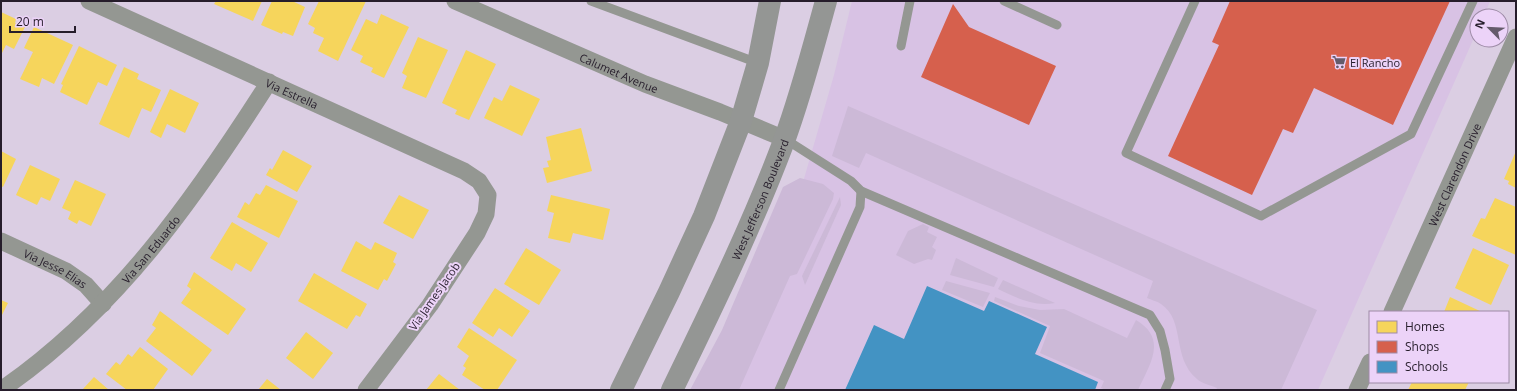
<svg xmlns="http://www.w3.org/2000/svg" width="1517" height="391" font-family="'Open Sans',sans-serif">
<rect width="100%" height="100%" fill="#dbcee3"/>
<path fill="#d8c2e4" d="M 852,1 L 1490,1 L 1484,16 L 1477,16 L 1477,31 L 1318,390 L 708,390 L 801,189 L 834,75 Z"/>
<g fill="#ccb9d7">
<path d="M 848,106 L 1317,310 L 1281,390 L 1216,390 L 1217,388 C 1211,385 1202,384 1197,379 C 1171,357 1186,321 1161,304 C 1157,301 1151,300 1147,298 L 1153,281 L 866,153 L 859,168 L 832,156 Z"/>
<path d="M 800,178 L 823,184 L 834,193 L 833,199 L 797,274 L 790,276 L 739,390 L 690,390 L 722,330 L 783,187 Z"/>
<path d="M 840,197 L 841,205 L 805,285 L 802,276 Z"/>
<path d="M 923,224 L 929,227 L 927,232 L 937,237 L 932,247 L 936,250 L 932,260 L 928,259 L 914,264 L 896,255 L 908,231 Z"/>
<path d="M 956,258 L 998,278 L 994,287 L 950,275 Z"/>
<path d="M 1003,280 L 1055,303 C 1034,307 1017,298 998,289 Z"/>
<path d="M 946,281 L 990,293 L 983,307 L 942,290 Z"/>
<path d="M 995,297 L 1019,306 L 1040,310 L 1064,309 L 1127,338 L 1136,320 C 1168,339 1150,364 1138,390 L 1106,390 L 1101,388 L 1104,381 L 1040,353 L 1050,326 L 994,301 Z"/>
</g>
<g fill="#f6d55c">
<path d="M 216,1 L 262,1 L 253,21 L 214,4 Z"/>
<path d="M 272,1 L 292,1 L 305,7 L 293,36 L 283,32 L 282,34 L 261,25 Z"/>
<path d="M 319,1 L 366,1 L 338,61 L 318,51 L 324,38 L 313,33 L 315,28 L 308,24 Z"/>
<path d="M 1,12 L 16,19 L 15,23 L 25,27 L 14,49 L 6,45 L 1,55 Z"/>
<path d="M 381,14 L 409,27 L 384,78 L 371,72 L 373,68 L 360,62 L 363,56 L 351,50 L 366,19 L 377,24 Z"/>
<path d="M 34,27 L 73,45 L 54,84 L 42,78 L 39,87 L 20,79 L 33,52 L 24,48 Z"/>
<path d="M 418,37 L 448,50 L 426,98 L 402,88 L 407,76 L 402,73 Z"/>
<path d="M 79,46 L 117,65 L 107,86 L 98,82 L 87,105 L 60,92 L 63,85 L 61,84 Z"/>
<path d="M 466,50 L 496,64 L 469,120 L 455,114 L 457,110 L 442,103 Z"/>
<path d="M 124,67 L 139,74 L 137,79 L 161,90 L 151,112 L 142,108 L 129,138 L 99,124 Z"/>
<path d="M 510,85 L 540,99 L 522,136 L 484,118 L 494,97 L 502,101 Z"/>
<path d="M 170,89 L 199,103 L 185,133 L 167,124 L 161,138 L 150,132 Z"/>
<path d="M 581,128 L 592,171 L 547,183 L 543,168 L 549,167 L 547,161 L 551,160 L 546,137 Z"/>
<path d="M 283,150 L 312,166 L 297,192 L 266,175 L 270,168 L 272,170 Z"/>
<path d="M 1,151 L 16,159 L 3,187 L 1,186 Z"/>
<path d="M 1516,151 L 1516,188 L 1508,184 L 1509,181 L 1504,179 Z"/>
<path d="M 30,165 L 60,179 L 50,201 L 41,197 L 37,205 L 16,195 Z"/>
<path d="M 75,180 L 106,194 L 91,226 L 79,220 L 77,224 L 68,219 L 71,212 L 62,208 Z"/>
<path d="M 266,185 L 298,201 L 279,238 L 237,217 L 245,202 L 249,205 L 256,193 L 260,195 Z"/>
<path d="M 399,195 L 429,210 L 413,239 L 383,223 Z"/>
<path d="M 551,195 L 610,209 L 603,240 L 573,233 L 570,243 L 548,238 L 554,213 L 547,211 Z"/>
<path d="M 1495,198 L 1516,207 L 1516,255 L 1472,236 L 1481,218 L 1485,219 Z"/>
<path d="M 232,222 L 268,243 L 251,272 L 236,263 L 232,271 L 210,258 Z"/>
<path d="M 356,241 L 371,250 L 375,242 L 397,253 L 393,262 L 396,264 L 387,281 L 384,279 L 378,290 L 341,271 Z"/>
<path d="M 526,248 L 561,270 L 539,305 L 504,284 Z"/>
<path d="M 1473,248 L 1509,265 L 1491,305 L 1455,288 Z"/>
<path d="M 194,272 L 246,309 L 228,335 L 181,303 L 191,289 L 187,286 Z"/>
<path d="M 314,273 L 367,304 L 360,317 L 356,315 L 347,329 L 298,301 Z"/>
<path d="M 495,288 L 530,311 L 512,337 L 499,328 L 493,337 L 472,323 Z"/>
<path d="M 1450,297 L 1482,312 L 1444,312 Z"/>
<path d="M 1,300 L 8,303 L 1,317 Z"/>
<path d="M 160,311 L 212,350 L 192,376 L 146,341 L 156,328 L 152,325 Z"/>
<path d="M 469,328 L 517,360 L 497,390 L 485,390 L 462,375 L 466,368 L 463,366 L 469,356 L 457,347 Z"/>
<path d="M 306,332 L 333,353 L 313,379 L 286,358 Z"/>
<path d="M 140,347 L 168,369 L 153,390 L 127,390 L 106,374 L 116,362 L 120,365 L 128,354 L 132,357 Z"/>
<path d="M 439,374 L 460,390 L 426,390 Z"/>
<path d="M 94,377 L 109,390 L 82,390 Z"/>
<path d="M 267,379 L 281,390 L 258,390 Z"/>
<path d="M 1412,382 L 1469,382 L 1465,390 L 1408,390 Z"/>
</g>
<g fill="#d6604d">
<path d="M 1230,1 L 1450,1 L 1393,125 L 1314,88 L 1293,133 L 1283,129 L 1252,195 L 1168,156 L 1219,45 L 1212,42 Z"/>
<path d="M 953,4 L 969,27 L 1056,66 L 1029,125 L 921,77 Z"/>
</g>
<path fill="#4393c3" d="M 927,286 L 984,311 L 989,301 L 1047,327 L 1035,354 L 1098,382 L 1095,390 L 845,390 L 874,325 L 904,339 Z"/>
<g fill="none" stroke-linecap="round" stroke-linejoin="round">
<g stroke="#949792" stroke-width="9">
<path d="M 591,1 L 758,63"/>
<path d="M 1004,1 L 1057,25"/>
<path d="M 1195,1 L 1126,153 L 1261,216 L 1411,134 L 1473,1"/>
<path d="M 901,46 L 910,1"/>
<path d="M 785,139 L 851,181 L 861,191 L 1150,315 L 1160,331 L 1165,350 L 1170,379 L 1165,390"/>
<path d="M 779,390 L 860,207 L 861,191"/>
</g>
<g stroke="#949792" stroke-width="17">
<path id="s1" d="M 89,1 L 464,171 L 479,181 L 488,195 L 486,214 L 477,233 L 430,305 L 366,390"/>
<path id="s2" d="M 455,1 L 645,84 L 720,112 L 785,139"/>
<path id="s3" d="M 1,241 L 66,271 L 86,285 L 103,304"/>
<path id="s4" d="M 1392,312 L 1516,37"/>
<path id="s5" d="M 1,390 C 117,310 195,198 269,82"/>
<path d="M 1357,390 L 1370,362"/>
</g>
<g stroke="#949694" stroke-width="22">
<path d="M 621,390 L 669,292 L 704,216 L 741,121 L 758,63 L 770,1"/>
<path id="s6" d="M 672,390 C 712,308 752,226 784,141 C 801,95 813,48 826,1"/>
</g>
</g>
<defs>
<g id="supermarket-bare" transform="scale(1.08)"><path d="M-6-5.5h2.5l.6 2H6L4.5 2H-2.5L-4.4-4H-6ZM-1.5 3.2a1.3 1.3 0 1 0 .1 0ZM3 3.2a1.3 1.3 0 1 0 .1 0Z" fill="#655b6b" stroke="#ecd3f8" stroke-width="2.5" paint-order="stroke"/></g>
</defs>
<g fill-rule="evenodd">
<use href="#supermarket-bare" x="1339" y="62"/>
</g>
<g text-anchor="middle" dominant-baseline="central" stroke-width="4" stroke-linejoin="round" paint-order="stroke">
<g font-size="11" fill="#261d2b" stroke="#ecd3f8" text-anchor="start">
<text x="1350" y="62">El Rancho</text>
</g>
<g font-size="11" fill="#261d2b" stroke="#ecd3f8">
<text stroke="none"><textPath href="#s2" startOffset="179">Calumet Avenue</textPath></text>
<text stroke="none"><textPath href="#s1" startOffset="223">Via Estrella</textPath></text>
<text stroke="none"><textPath href="#s4" startOffset="151">West Clarendon Drive</textPath></text>
<text stroke="none"><textPath href="#s6" startOffset="210">West Jefferson Boulevard</textPath></text>
<text stroke="none"><textPath href="#s5" startOffset="206">Via San Eduardo</textPath></text>
<text stroke="none"><textPath href="#s3" startOffset="61">Via Jesse Elias</textPath></text>
<text transform="translate(434 296) rotate(-55)">Via James Jacob</text>
</g>
</g>
<rect width="1517" height="391" fill="none" stroke="#261d2b" stroke-width="4"/>
<rect x="1369" y="311" width="140" height="72" fill="#ecd3f8" stroke="#9d8aa6"/>
<rect x="1377" y="321" width="20" height="12" fill="#f6d55c" stroke="#9d8aa6"/>
<text x="1405" y="331" font-size="12" fill="#261d2b">Homes</text>
<rect x="1377" y="341" width="20" height="12" fill="#d6604d" stroke="#9d8aa6"/>
<text x="1405" y="351" font-size="12" fill="#261d2b">Shops</text>
<rect x="1377" y="361" width="20" height="12" fill="#4393c3" stroke="#9d8aa6"/>
<text x="1405" y="371" font-size="12" fill="#261d2b">Schools</text>
<g transform="translate(1489 28) rotate(294)"><circle r="19" fill="#ecd3f8" stroke="#9d8aa6"/>
<path d="M0-3L7 15L0 10L-7 15Z" fill="#655b6b"/>
<text y="-6" font-size="11" font-weight="bold" text-anchor="middle" fill="#261d2b">N</text>
</g>
<path d="M10 26v6h65v-6" fill="none" stroke="#261d2b" stroke-width="2"/>
<text x="16" y="26" font-size="12" fill="#261d2b" stroke="#ecd3f8" stroke-width="3" paint-order="stroke">20 m</text>
</svg>
